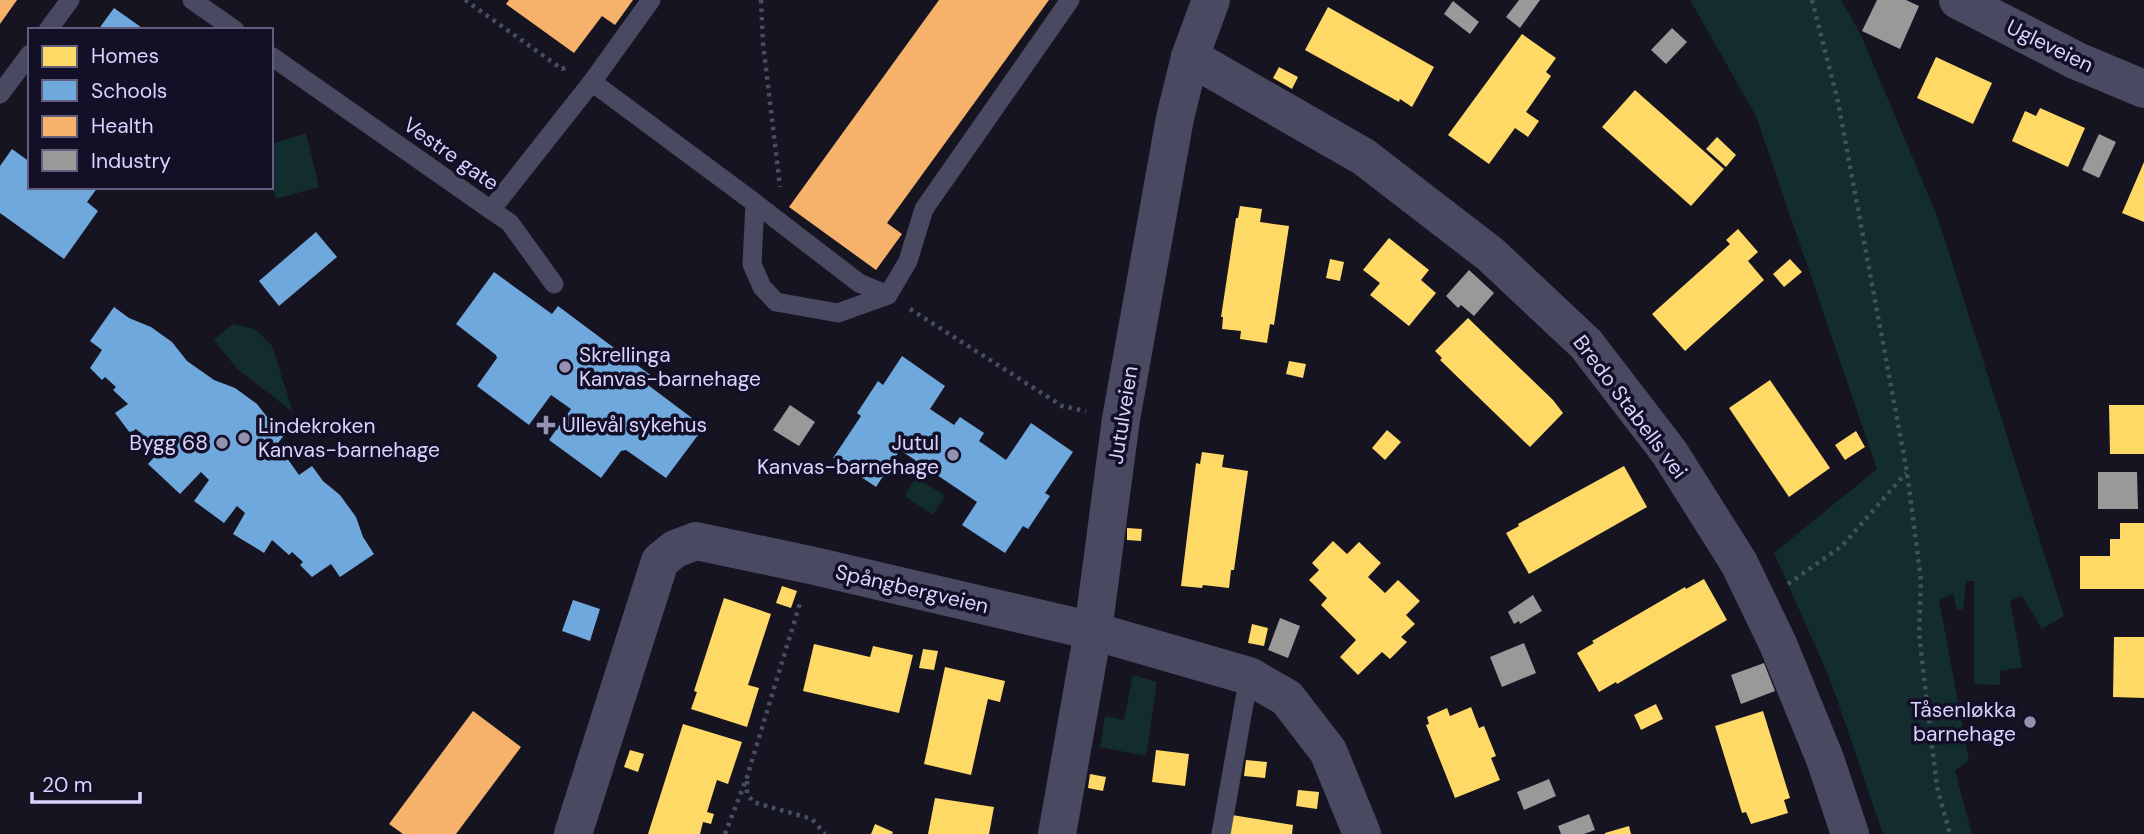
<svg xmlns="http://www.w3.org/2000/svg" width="2144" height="834" font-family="'DM Sans',sans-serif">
<rect width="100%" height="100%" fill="#161421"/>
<g fill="#132c2d">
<path d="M 1690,0 L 1841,0 L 1861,35 L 1938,218 L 2064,616 L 2042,629 L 2022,596 L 2010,601 L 2022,667 L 2000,671 L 2000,685 L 1974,684 L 1974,581 L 1966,581 L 1963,609 L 1957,610 L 1953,593 L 1939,600 L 1969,760 L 1955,771 L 1972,834 L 1883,834 L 1830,679 L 1774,553 L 1877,469 L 1756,116 Z"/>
<path d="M 306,133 L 319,187 L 276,199 L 271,182 L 271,144 Z"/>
<path d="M 233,324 L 255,329 L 272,346 L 293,412 L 237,369 L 214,340 Z"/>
<path d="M 916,477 L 945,496 L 933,515 L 905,496 Z"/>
<path d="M 1133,675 L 1157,682 L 1146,756 L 1100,747 L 1105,716 L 1124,720 Z"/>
</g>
<g fill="#ffd966">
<path d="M 1328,7 L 1434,67 L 1412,107 L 1400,99 L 1399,102 L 1305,50 Z"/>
<path d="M 1522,34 L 1556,58 L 1546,72 L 1551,76 L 1526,112 L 1539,121 L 1528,137 L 1515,128 L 1489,164 L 1448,135 Z"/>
<path d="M 1936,57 L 1992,83 L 1973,124 L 1917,98 Z"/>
<path d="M 1279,67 L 1298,77 L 1292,89 L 1273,78 Z"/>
<path d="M 1635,90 L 1724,169 L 1691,206 L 1602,127 Z"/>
<path d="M 2040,108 L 2085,128 L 2068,167 L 2012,141 L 2025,111 L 2036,116 Z"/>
<path d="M 1717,137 L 1736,155 L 1726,167 L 1706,149 Z"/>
<path d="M 2144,162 L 2144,222 L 2122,213 Z"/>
<path d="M 1240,206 L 1262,209 L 1260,222 L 1289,226 L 1274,325 L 1270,324 L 1267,343 L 1240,339 L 1241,331 L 1222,329 L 1223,317 L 1221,317 L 1236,218 L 1238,218 Z"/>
<path d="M 1738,229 L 1758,252 L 1748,261 L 1764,280 L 1685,351 L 1652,314 L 1730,244 L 1726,240 Z"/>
<path d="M 1389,238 L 1429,270 L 1421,280 L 1436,293 L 1409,326 L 1370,295 L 1380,283 L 1363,270 Z"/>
<path d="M 1330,259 L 1344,262 L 1340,281 L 1326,278 Z"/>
<path d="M 1790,259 L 1802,272 L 1784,287 L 1773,274 Z"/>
<path d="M 1468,318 L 1553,400 L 1563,413 L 1530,447 L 1440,360 L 1442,358 L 1435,351 Z"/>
<path d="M 1289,361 L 1306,364 L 1303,378 L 1286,374 Z"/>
<path d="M 1770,380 L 1830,468 L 1789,497 L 1729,408 Z"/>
<path d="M 2109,405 L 2144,405 L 2144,454 L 2110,454 Z"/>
<path d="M 1387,430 L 1401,442 L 1385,460 L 1372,448 Z"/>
<path d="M 1856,431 L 1865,447 L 1845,460 L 1835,445 Z"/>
<path d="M 1202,452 L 1224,455 L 1222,467 L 1248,471 L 1234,570 L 1231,570 L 1229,588 L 1203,585 L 1202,588 L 1181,586 L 1196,463 L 1200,464 Z"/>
<path d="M 1624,466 L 1647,507 L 1529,574 L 1506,533 L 1519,526 L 1518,524 Z"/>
<path d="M 2120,523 L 2144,523 L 2144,589 L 2080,589 L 2080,556 L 2110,556 L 2110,539 L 2120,539 Z"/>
<path d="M 1127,528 L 1142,529 L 1141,541 L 1127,540 Z"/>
<path d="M 1333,541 L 1347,554 L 1359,542 L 1381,563 L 1368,577 L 1385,593 L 1398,580 L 1420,601 L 1406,615 L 1415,624 L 1401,637 L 1407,642 L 1390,659 L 1382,652 L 1358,675 L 1340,657 L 1356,640 L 1321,605 L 1327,598 L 1309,580 L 1319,570 L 1312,563 Z"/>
<path d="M 1704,579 L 1727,620 L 1617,684 L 1616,682 L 1599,692 L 1577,653 L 1594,643 L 1592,641 L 1685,587 L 1686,589 Z"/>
<path d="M 782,586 L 797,591 L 791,608 L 776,603 Z"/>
<path d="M 724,598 L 771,614 L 748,685 L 759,688 L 747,727 L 691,709 L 697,692 L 694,691 Z"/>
<path d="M 1252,624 L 1268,628 L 1264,646 L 1248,643 Z"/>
<path d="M 2114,637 L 2144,637 L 2144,698 L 2113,697 Z"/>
<path d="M 814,644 L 870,657 L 873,646 L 913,655 L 899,713 L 803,691 Z"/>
<path d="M 923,649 L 938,651 L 934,670 L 919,668 Z"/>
<path d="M 945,667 L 1005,681 L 1000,702 L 988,699 L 971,775 L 924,764 Z"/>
<path d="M 1656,704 L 1663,719 L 1641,730 L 1634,715 Z"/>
<path d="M 1471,707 L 1479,728 L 1484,726 L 1496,756 L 1491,758 L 1500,780 L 1455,798 L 1426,725 L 1429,724 L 1427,717 L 1447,708 L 1450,716 Z"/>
<path d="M 1763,711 L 1790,798 L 1784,800 L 1788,813 L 1751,824 L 1746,812 L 1742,813 L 1715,726 Z"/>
<path d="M 683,724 L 742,742 L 728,784 L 717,780 L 707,812 L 714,814 L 711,824 L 703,822 L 700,834 L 648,834 Z"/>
<path d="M 630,750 L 644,754 L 638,772 L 624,767 Z"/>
<path d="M 1156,750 L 1189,754 L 1185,786 L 1152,782 Z"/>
<path d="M 1246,760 L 1267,762 L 1265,778 L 1244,776 Z"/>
<path d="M 1090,774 L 1106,777 L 1103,791 L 1088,788 Z"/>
<path d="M 1298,790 L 1319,792 L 1317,809 L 1296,806 Z"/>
<path d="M 935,798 L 994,807 L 989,834 L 928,834 Z"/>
<path d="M 1232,815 L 1293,825 L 1292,834 L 1229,834 Z"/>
<path d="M 875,824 L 893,832 L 892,834 L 871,834 Z"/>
<path d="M 1629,826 L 1631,834 L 1605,834 L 1605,833 Z"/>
</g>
<g fill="#6fa8dc">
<path d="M 114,8 L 145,30 L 98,30 Z"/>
<path d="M 12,149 L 30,162 L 30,187 L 98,187 L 87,202 L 98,211 L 64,259 L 0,213 L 0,166 Z"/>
<path d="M 316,232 L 337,257 L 279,306 L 259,281 Z"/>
<path d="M 494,272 L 552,314 L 558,306 L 653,377 L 648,385 L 704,427 L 666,478 L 626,450 L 621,451 L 601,478 L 549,440 L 571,409 L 551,395 L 529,425 L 477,386 L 497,358 L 496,355 L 456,324 Z"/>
<path d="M 114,307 L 129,318 L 151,327 L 172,342 L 187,361 L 214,380 L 235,388 L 257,404 L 271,422 L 286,433 L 277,444 L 299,475 L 312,466 L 323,481 L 340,495 L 356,517 L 363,537 L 374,554 L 340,577 L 331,564 L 312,577 L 300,565 L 303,562 L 292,552 L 289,555 L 272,540 L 264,553 L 233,534 L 245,513 L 237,506 L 224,523 L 194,501 L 209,480 L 201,472 L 180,494 L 148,464 L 168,442 L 162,437 L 153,444 L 136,429 L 130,433 L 115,413 L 128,404 L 113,390 L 116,387 L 105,377 L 102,380 L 90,368 L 102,350 L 90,341 Z"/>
<path d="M 902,356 L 945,386 L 930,409 L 954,425 L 960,417 L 984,433 L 979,441 L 1006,460 L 1031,423 L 1073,452 L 1045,493 L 1050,496 L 1028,529 L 1023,526 L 1005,553 L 962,525 L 977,502 L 900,450 L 876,487 L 833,458 L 861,416 L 857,413 L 878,381 L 883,385 Z"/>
<path d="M 573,600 L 600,609 L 590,641 L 562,631 Z"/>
</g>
<g fill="#f6b26b">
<path d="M 0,0 L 17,0 L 0,24 Z"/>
<path d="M 509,0 L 633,0 L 615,25 L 602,16 L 574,53 L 506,4 Z"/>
<path d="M 939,0 L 1049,0 L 887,223 L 902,234 L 876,270 L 789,207 Z"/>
<path d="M 473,711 L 521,747 L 456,834 L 403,834 L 389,824 Z"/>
</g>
<g fill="#999">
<path d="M 1519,0 L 1540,0 L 1520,28 L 1506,17 Z"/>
<path d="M 1877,0 L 1906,0 L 1919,6 L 1900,49 L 1862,31 Z"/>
<path d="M 1453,1 L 1479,22 L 1470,34 L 1444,14 Z"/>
<path d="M 1672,28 L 1687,42 L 1666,64 L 1651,50 Z"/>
<path d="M 2099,134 L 2116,142 L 2099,178 L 2082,170 Z"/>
<path d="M 1469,270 L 1494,293 L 1474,316 L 1461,305 L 1458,308 L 1446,296 Z"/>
<path d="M 790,405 L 815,422 L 799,446 L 773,430 Z"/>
<path d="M 2098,472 L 2137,472 L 2138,509 L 2098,509 Z"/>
<path d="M 1533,595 L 1542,611 L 1520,624 L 1519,621 L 1514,624 L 1508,612 Z"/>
<path d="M 1280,618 L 1300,626 L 1288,658 L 1268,650 Z"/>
<path d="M 1524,643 L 1536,673 L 1502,687 L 1490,657 Z"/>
<path d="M 1764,663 L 1775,691 L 1741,704 L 1731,675 Z"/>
<path d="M 1549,779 L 1556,796 L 1524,810 L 1517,792 Z"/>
<path d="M 1589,814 L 1595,830 L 1584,834 L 1561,834 L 1558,826 Z"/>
</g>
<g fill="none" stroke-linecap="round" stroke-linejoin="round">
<g stroke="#44505f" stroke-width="4.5" stroke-dasharray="3.5 5" stroke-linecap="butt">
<path d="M 465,0 L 562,69 L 568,66"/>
<path d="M 761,0 L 763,43 L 780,187"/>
<path d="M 1812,0 L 1838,102 L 1907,472 L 1921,580 L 1919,633 L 1925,686 L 1937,787 L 1950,834"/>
<path d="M 910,309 L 1062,406 L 1086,411"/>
<path d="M 1788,584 L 1842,546 L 1906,473"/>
<path d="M 747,781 L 747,793 L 753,802 L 812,819 L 825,834"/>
<path d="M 725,834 L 747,777 L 801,600"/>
</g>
<g stroke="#4a4962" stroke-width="19">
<path d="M 192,0 L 235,30"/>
<path d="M 48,30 L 70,0"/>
<path d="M 271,56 L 491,210 L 592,82 L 651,0"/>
<path d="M 592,82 L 755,203 L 752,264 L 762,287 L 776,302 L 838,313 L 888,295 L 908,261 L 924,209 L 1070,0"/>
<path d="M 0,94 L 30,54"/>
<path d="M 755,203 L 859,283 L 888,295"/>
<path d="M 491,210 L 510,223 L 554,284"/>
<path d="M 1221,834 L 1249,676"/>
</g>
<g stroke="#4a4962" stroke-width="38">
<path d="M 1958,0 L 2077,61 L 2144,89"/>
<path d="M 1190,57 L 1364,157 L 1490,254 L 1586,344 L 1669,452 L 1739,563 L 1778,644 L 1825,759 L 1850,834"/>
<path d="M 573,834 L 660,561 L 675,549 L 696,541 L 810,565 L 1093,631 L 1249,676 L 1287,698 L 1328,751 L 1362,834"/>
<path d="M 1057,834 L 1093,631 L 1121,419 L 1175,118 L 1190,57 L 1211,0"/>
</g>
</g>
<g fill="#9591b1" stroke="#130f26" stroke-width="2.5">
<circle cx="565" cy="367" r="7"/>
<path d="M542.5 414.5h7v7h7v7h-7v7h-7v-7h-7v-7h7z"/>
<circle cx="244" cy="438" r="7"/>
<circle cx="222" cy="443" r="7"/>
<circle cx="953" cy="455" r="7"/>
<circle cx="2030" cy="722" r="7"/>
</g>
<g text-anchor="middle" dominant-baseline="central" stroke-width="7" stroke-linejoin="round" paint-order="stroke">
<g font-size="21" fill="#d9d4ff" stroke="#130f26">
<text transform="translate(2050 46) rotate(26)">Ugleveien</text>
<text transform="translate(451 154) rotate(35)">Vestre gate</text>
<text transform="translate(1630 407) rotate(53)">Bredo Stabells vei</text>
<text transform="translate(1123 415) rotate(-81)">Jutulveien</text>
<text transform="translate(912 589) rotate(13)">Spångbergveien</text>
</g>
<g font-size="21" fill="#d9d4ff" stroke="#130f26" text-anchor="start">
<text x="579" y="355">Skrellinga<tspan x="579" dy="24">Kanvas-barnehage</tspan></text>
<text x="562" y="425">Ullevål sykehus</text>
<text x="258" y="426">Lindekroken<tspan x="258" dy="24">Kanvas-barnehage</tspan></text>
<text x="208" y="443" text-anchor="end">Bygg 68</text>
<text x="939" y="443" text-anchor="end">Jutul<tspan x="939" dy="24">Kanvas-barnehage</tspan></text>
<text x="2016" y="710" text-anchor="end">Tåsenløkka<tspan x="2016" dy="24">barnehage</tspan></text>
</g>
</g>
<rect x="28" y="28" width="245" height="161" fill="#130f26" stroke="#625e7d" stroke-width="2"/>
<rect x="42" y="46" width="35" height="21" fill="#ffd966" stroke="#625e7d" stroke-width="2"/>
<text x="91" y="63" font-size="21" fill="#d9d4ff">Homes</text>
<rect x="42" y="80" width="35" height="21" fill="#6fa8dc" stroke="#625e7d" stroke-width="2"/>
<text x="91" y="98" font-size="21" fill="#d9d4ff">Schools</text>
<rect x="42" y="116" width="35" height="21" fill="#f6b26b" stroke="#625e7d" stroke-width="2"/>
<text x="91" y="133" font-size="21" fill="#d9d4ff">Health</text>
<rect x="42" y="150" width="35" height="21" fill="#999999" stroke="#625e7d" stroke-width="2"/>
<text x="91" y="168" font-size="21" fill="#d9d4ff">Industry</text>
<path d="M32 792v10h108v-10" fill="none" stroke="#d9d4ff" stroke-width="3.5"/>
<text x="42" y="792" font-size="21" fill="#d9d4ff" stroke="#130f26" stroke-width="5" paint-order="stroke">20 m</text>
</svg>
